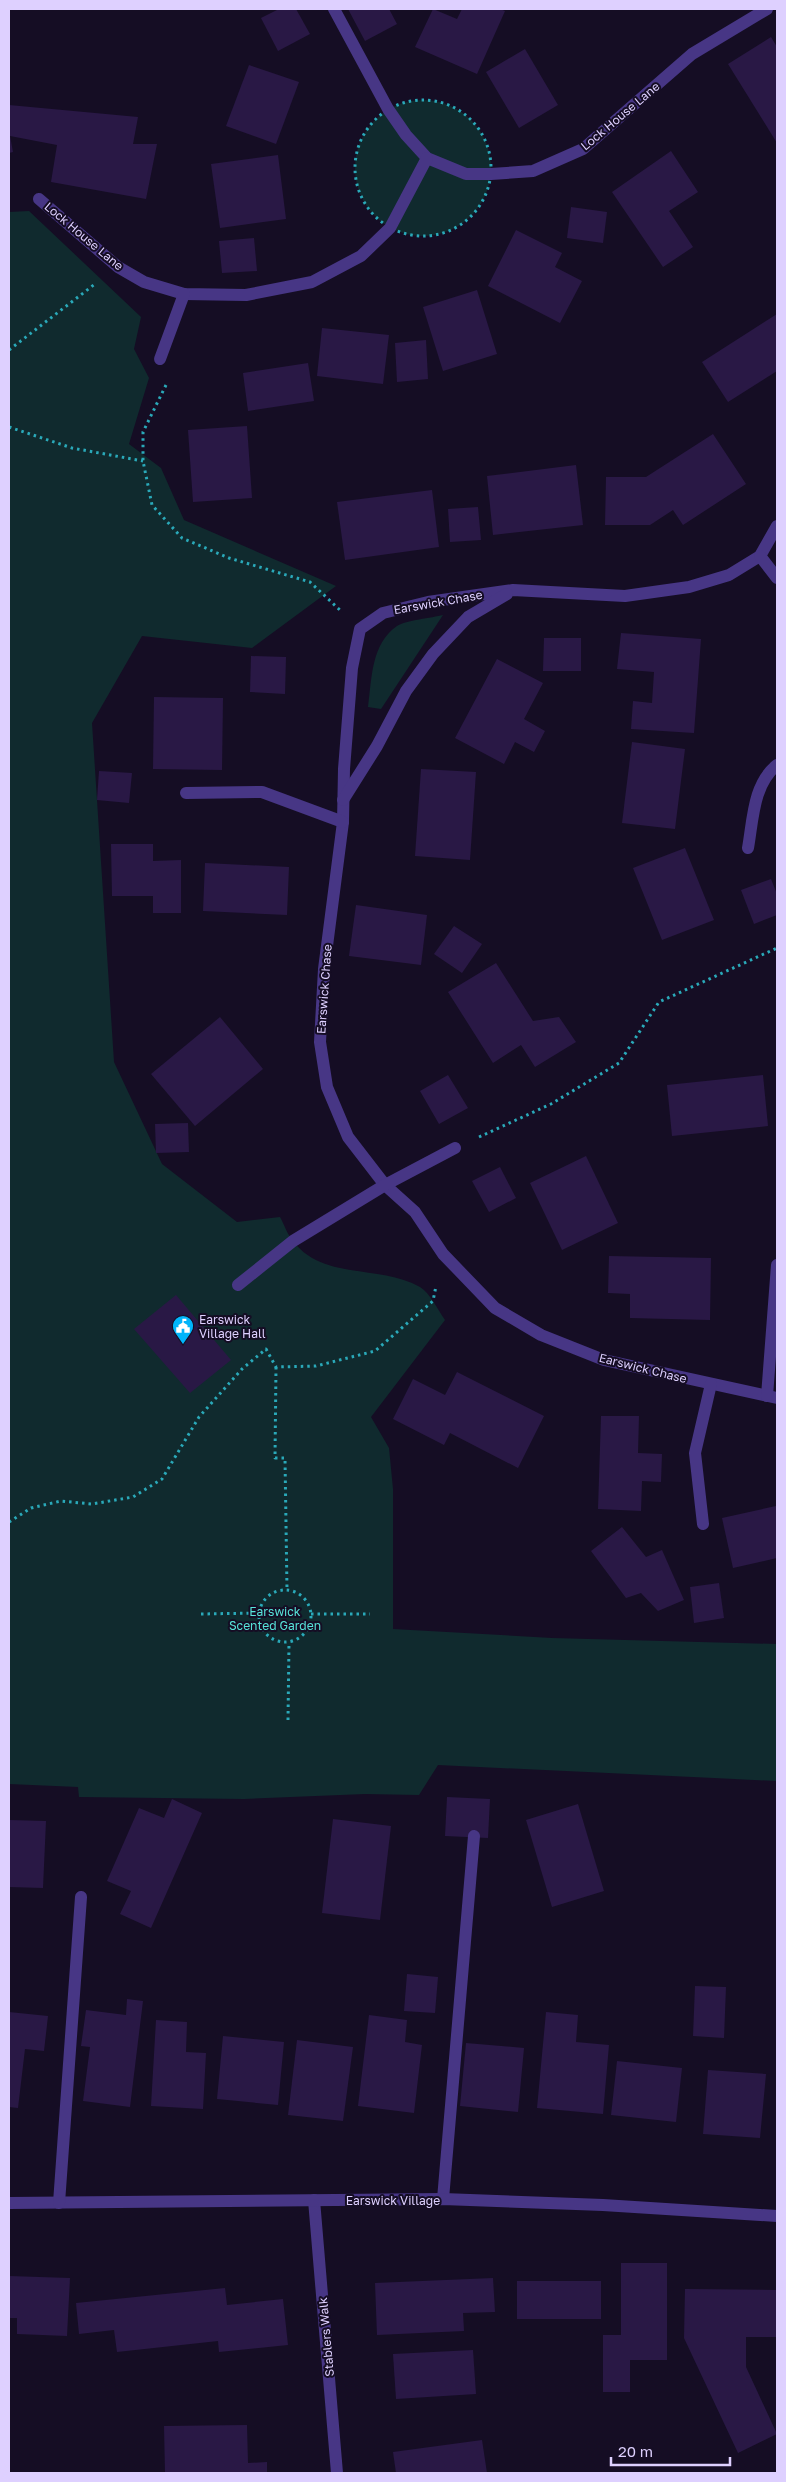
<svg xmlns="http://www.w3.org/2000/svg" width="786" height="2482" font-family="'Golos Text',sans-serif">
<rect width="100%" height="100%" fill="#150d24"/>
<g fill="#102a2e">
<circle cx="423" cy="168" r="68"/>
<path d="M 29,211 L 141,317 L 134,349 L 149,378 L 129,444 L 161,468 L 184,520 L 336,586 L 252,648 L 142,636 L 92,723 L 114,1062 L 162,1164 L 237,1222 L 280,1217 C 284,1224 287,1234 293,1241 C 323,1281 380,1264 420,1287 C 430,1293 438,1310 445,1320 L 371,1417 L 389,1448 L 393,1489 L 393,1629 L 552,1638 L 777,1644 L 777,1781 L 438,1765 L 419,1795 L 365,1794 L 244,1799 L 79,1797 L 78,1787 L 9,1784 L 9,212 Z"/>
<path d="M 443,615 L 381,709 L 368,707 C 372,678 371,644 397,626 C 406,620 432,618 443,615 Z"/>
</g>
<g fill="#291845">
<path d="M 279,9 L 296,9 L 310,34 L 278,51 L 261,18 Z"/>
<path d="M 348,9 L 389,9 L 397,24 L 365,41 Z"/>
<path d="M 433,9 L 457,19 L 462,9 L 500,9 L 505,11 L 477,74 L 415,47 Z"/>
<path d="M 771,37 L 777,47 L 777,143 L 728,64 Z"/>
<path d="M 525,49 L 558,105 L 519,128 L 486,72 Z"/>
<path d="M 249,65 L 299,82 L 276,144 L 226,126 Z"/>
<path d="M 9,105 L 138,117 L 133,144 L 157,144 L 146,199 L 51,182 L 57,145 L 10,136 L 13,152 L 9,153 Z"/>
<path d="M 671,151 L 698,192 L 669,211 L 693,247 L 663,267 L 612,192 Z"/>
<path d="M 278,155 L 286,219 L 220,228 L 211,164 Z"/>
<path d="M 571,207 L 607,212 L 603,243 L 567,238 Z"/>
<path d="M 516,230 L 562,253 L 555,267 L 582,281 L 560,323 L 488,286 Z"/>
<path d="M 254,238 L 257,271 L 222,273 L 219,241 Z"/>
<path d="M 477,290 L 497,354 L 443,371 L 423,307 Z"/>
<path d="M 777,314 L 777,371 L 728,402 L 702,362 Z"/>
<path d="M 322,328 L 389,335 L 383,384 L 317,376 Z"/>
<path d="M 426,340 L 428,379 L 397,382 L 395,343 Z"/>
<path d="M 308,363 L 314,401 L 248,411 L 243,373 Z"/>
<path d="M 247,426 L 252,498 L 193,502 L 188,430 Z"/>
<path d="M 713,434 L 746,484 L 683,525 L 673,510 L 650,525 L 605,525 L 606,477 L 646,477 Z"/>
<path d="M 576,465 L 583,525 L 493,535 L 487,476 Z"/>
<path d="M 432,490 L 439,547 L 345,560 L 337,502 Z"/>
<path d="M 478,507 L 481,540 L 450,542 L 448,509 Z"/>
<path d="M 621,633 L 701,639 L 694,733 L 631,729 L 633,701 L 652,703 L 654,672 L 617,669 Z"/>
<path d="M 544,638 L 581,638 L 581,671 L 543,671 Z"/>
<path d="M 251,656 L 286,657 L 285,694 L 250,692 Z"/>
<path d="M 497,659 L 543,683 L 524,719 L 545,731 L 534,752 L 515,742 L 504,764 L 455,738 Z"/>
<path d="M 154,697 L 223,698 L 222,770 L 153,769 Z"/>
<path d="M 632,742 L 685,749 L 675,829 L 622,823 Z"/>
<path d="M 421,769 L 476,772 L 470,860 L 415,856 Z"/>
<path d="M 99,771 L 132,773 L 129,803 L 97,800 Z"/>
<path d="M 111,844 L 153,844 L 153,861 L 181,860 L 181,913 L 153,913 L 153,896 L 112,896 Z"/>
<path d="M 685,848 L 714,920 L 662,940 L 633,868 Z"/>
<path d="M 205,863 L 289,867 L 287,915 L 203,911 Z"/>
<path d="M 771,879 L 777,894 L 777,915 L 754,924 L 741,890 Z"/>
<path d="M 356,905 L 427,915 L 421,965 L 349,956 Z"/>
<path d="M 454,926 L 482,944 L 462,973 L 434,954 Z"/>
<path d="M 496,963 L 533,1021 L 559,1017 L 576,1042 L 535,1067 L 521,1045 L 493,1063 L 448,992 Z"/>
<path d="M 220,1017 L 263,1069 L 195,1126 L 151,1074 Z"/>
<path d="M 448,1075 L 468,1108 L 439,1124 L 420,1091 Z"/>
<path d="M 763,1075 L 768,1126 L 672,1136 L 667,1085 Z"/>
<path d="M 188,1123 L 189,1152 L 156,1153 L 155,1124 Z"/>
<path d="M 586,1156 L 618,1223 L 562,1250 L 530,1183 Z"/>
<path d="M 500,1167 L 516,1198 L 489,1212 L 472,1181 Z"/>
<path d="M 609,1256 L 711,1258 L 710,1320 L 630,1318 L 630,1294 L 608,1293 Z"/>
<path d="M 176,1295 L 231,1360 L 190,1393 L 134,1329 Z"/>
<path d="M 457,1372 L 544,1416 L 518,1468 L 450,1433 L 444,1445 L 393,1419 L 413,1379 L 445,1395 Z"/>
<path d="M 601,1416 L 639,1416 L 638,1453 L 662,1454 L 661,1482 L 642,1481 L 641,1511 L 598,1509 Z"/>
<path d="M 776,1506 L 777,1558 L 733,1568 L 722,1518 Z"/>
<path d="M 622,1527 L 646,1557 L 662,1550 L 684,1600 L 658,1611 L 641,1593 L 626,1598 L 591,1551 Z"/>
<path d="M 719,1583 L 724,1618 L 694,1623 L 690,1587 Z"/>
<path d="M 447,1797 L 490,1799 L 488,1838 L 445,1836 Z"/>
<path d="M 172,1799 L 202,1813 L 151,1928 L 120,1914 L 131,1891 L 107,1881 L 139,1808 L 164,1818 Z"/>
<path d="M 578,1804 L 604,1891 L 552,1907 L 526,1820 Z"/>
<path d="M 333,1819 L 391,1826 L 380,1920 L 322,1913 Z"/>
<path d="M 9,1820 L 46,1821 L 43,1888 L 9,1887 Z"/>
<path d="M 407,1974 L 438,1977 L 435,2013 L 404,2011 Z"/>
<path d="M 695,1986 L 726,1987 L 724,2038 L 693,2036 Z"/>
<path d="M 127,1999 L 143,2001 L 130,2107 L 83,2101 L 90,2047 L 81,2046 L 86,2010 L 126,2015 Z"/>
<path d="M 9,2012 L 48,2016 L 44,2051 L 25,2049 L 18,2108 L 9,2107 Z"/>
<path d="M 546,2012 L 578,2015 L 576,2042 L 609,2045 L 603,2114 L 537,2108 Z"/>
<path d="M 369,2015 L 407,2020 L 405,2042 L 422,2045 L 414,2113 L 358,2106 Z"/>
<path d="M 156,2020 L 187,2022 L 186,2052 L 206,2053 L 203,2109 L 151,2106 Z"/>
<path d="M 223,2036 L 284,2042 L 278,2105 L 217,2099 Z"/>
<path d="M 297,2040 L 353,2047 L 343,2121 L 288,2115 Z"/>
<path d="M 466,2043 L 524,2048 L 518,2112 L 460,2106 Z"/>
<path d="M 617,2061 L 682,2068 L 676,2122 L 611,2115 Z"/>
<path d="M 708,2070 L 766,2074 L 760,2138 L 703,2134 Z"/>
<path d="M 621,2263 L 667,2263 L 667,2360 L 630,2360 L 630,2392 L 603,2392 L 603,2335 L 621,2335 Z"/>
<path d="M 9,2276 L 70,2278 L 67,2336 L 17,2334 L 17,2318 L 9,2318 Z"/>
<path d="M 493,2278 L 495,2312 L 463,2313 L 464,2331 L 377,2335 L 375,2283 Z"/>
<rect x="517" y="2281" width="84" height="38"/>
<path d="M 225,2288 L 227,2305 L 283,2299 L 288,2345 L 219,2352 L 218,2341 L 117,2352 L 114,2330 L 79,2334 L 76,2303 Z"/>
<path d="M 685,2289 L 777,2290 L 777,2337 L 746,2337 L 746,2367 L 777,2434 L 738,2453 L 684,2338 Z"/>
<path d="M 473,2350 L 476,2394 L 396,2399 L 393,2354 Z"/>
<path d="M 247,2425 L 248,2463 L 267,2462 L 267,2473 L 165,2473 L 164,2426 Z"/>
<path d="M 482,2440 L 487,2473 L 396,2473 L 393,2452 Z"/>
</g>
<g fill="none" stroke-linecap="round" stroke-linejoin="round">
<g stroke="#2aa9b9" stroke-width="3" stroke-dasharray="2.5 4" stroke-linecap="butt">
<circle cx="423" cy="168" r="68"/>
<path d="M 9,350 L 95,284"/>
<path d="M 166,385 L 143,432 L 143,461 L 152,505 L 182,538 L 229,558 L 310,582 L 341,611"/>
<path d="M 9,427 L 72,448 L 143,461"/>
<path d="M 479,1137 L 551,1104 L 619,1063 L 659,1002 L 777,948"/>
<path d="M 276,1367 L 275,1458 L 285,1458 L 287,1590"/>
<path d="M 9,1522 L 31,1508 L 61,1501 L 92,1504 L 133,1497 L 162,1479 L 199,1417 L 242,1369 L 266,1349 L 276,1367 L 316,1366 L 375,1351 L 433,1301 L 436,1286"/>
<circle cx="285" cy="1616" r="26"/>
<path d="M 201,1614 L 259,1613"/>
<path d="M 311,1614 L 370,1614"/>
<path d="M 288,1720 L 289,1642"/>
</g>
<g stroke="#473685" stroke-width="12">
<path d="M 334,9 L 388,109 L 406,135 L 427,158 L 466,174 L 491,174 L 533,171 L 583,149 L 692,54 L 767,9"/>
<path d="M 39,199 L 118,267 L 144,282 L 184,294 L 246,295 L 312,282 L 361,256 L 390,228 L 427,158"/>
<path d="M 160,359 L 184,294"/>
<path d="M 777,526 L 760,556 L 729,575 L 689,587 L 625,596 L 513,590 L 428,602 L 383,613 L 360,629 L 352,668 L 344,769 L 343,822 L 324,969 L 320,1042 L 327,1087 L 348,1137 L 385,1185 L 415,1212 L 443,1254 L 495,1308 L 541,1335 L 604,1360 L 777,1398"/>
<path d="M 760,556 L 777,578"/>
<path d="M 186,793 L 262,792 L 343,822"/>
<path d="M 343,800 L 377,746 L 406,691 L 433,654 L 468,617 L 507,594"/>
<path d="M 748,848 C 753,820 753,784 777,765"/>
<path d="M 238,1285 L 293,1241 L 385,1185 L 455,1148"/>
<path d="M 767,1396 L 777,1265"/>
<path d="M 703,1524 L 695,1453 L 711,1384"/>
<path d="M 443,2199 L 474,1836"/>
<path d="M 314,2200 L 337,2473"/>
<path d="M 9,2203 L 443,2199 L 603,2205 L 777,2216"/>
<path d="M 59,2203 L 81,1897"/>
</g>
</g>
<defs>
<g id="civic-pin" transform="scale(1.125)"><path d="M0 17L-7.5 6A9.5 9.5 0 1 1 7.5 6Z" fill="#00b5fb" stroke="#150d24"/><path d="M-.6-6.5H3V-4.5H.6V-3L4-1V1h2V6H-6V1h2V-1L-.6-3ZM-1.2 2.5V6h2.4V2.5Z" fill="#fff"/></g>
</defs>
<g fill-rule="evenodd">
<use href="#civic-pin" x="183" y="1326"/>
</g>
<g text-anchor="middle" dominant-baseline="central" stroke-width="4" stroke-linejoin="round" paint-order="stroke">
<g font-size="12" fill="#ded0ff" stroke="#150d24">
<text transform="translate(620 116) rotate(-40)">Lock House Lane</text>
<text transform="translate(84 236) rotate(40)">Lock House Lane</text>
<text transform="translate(438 602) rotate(-10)">Earswick Chase</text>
<text transform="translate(324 989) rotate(-86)">Earswick Chase</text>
<text transform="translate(643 1368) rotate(14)">Earswick Chase</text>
<text x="393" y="2200">Earswick Village</text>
<text transform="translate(326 2337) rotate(-95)">Stablers Walk</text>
</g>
<g font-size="12" fill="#ded0ff" stroke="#150d24" text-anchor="start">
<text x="199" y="1319">Earswick<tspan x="199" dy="14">Village Hall</tspan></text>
</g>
<g font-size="12" fill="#57e4da" stroke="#150d24">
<text x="275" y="1611">Earswick<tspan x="275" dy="14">Scented Garden</tspan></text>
</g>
</g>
<rect width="786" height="2482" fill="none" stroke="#ded0ff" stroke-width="20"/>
<path d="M611 2457v8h119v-8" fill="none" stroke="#ded0ff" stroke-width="2.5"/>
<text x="618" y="2457" font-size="15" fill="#ded0ff" stroke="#150d24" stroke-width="4" paint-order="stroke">20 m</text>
</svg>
